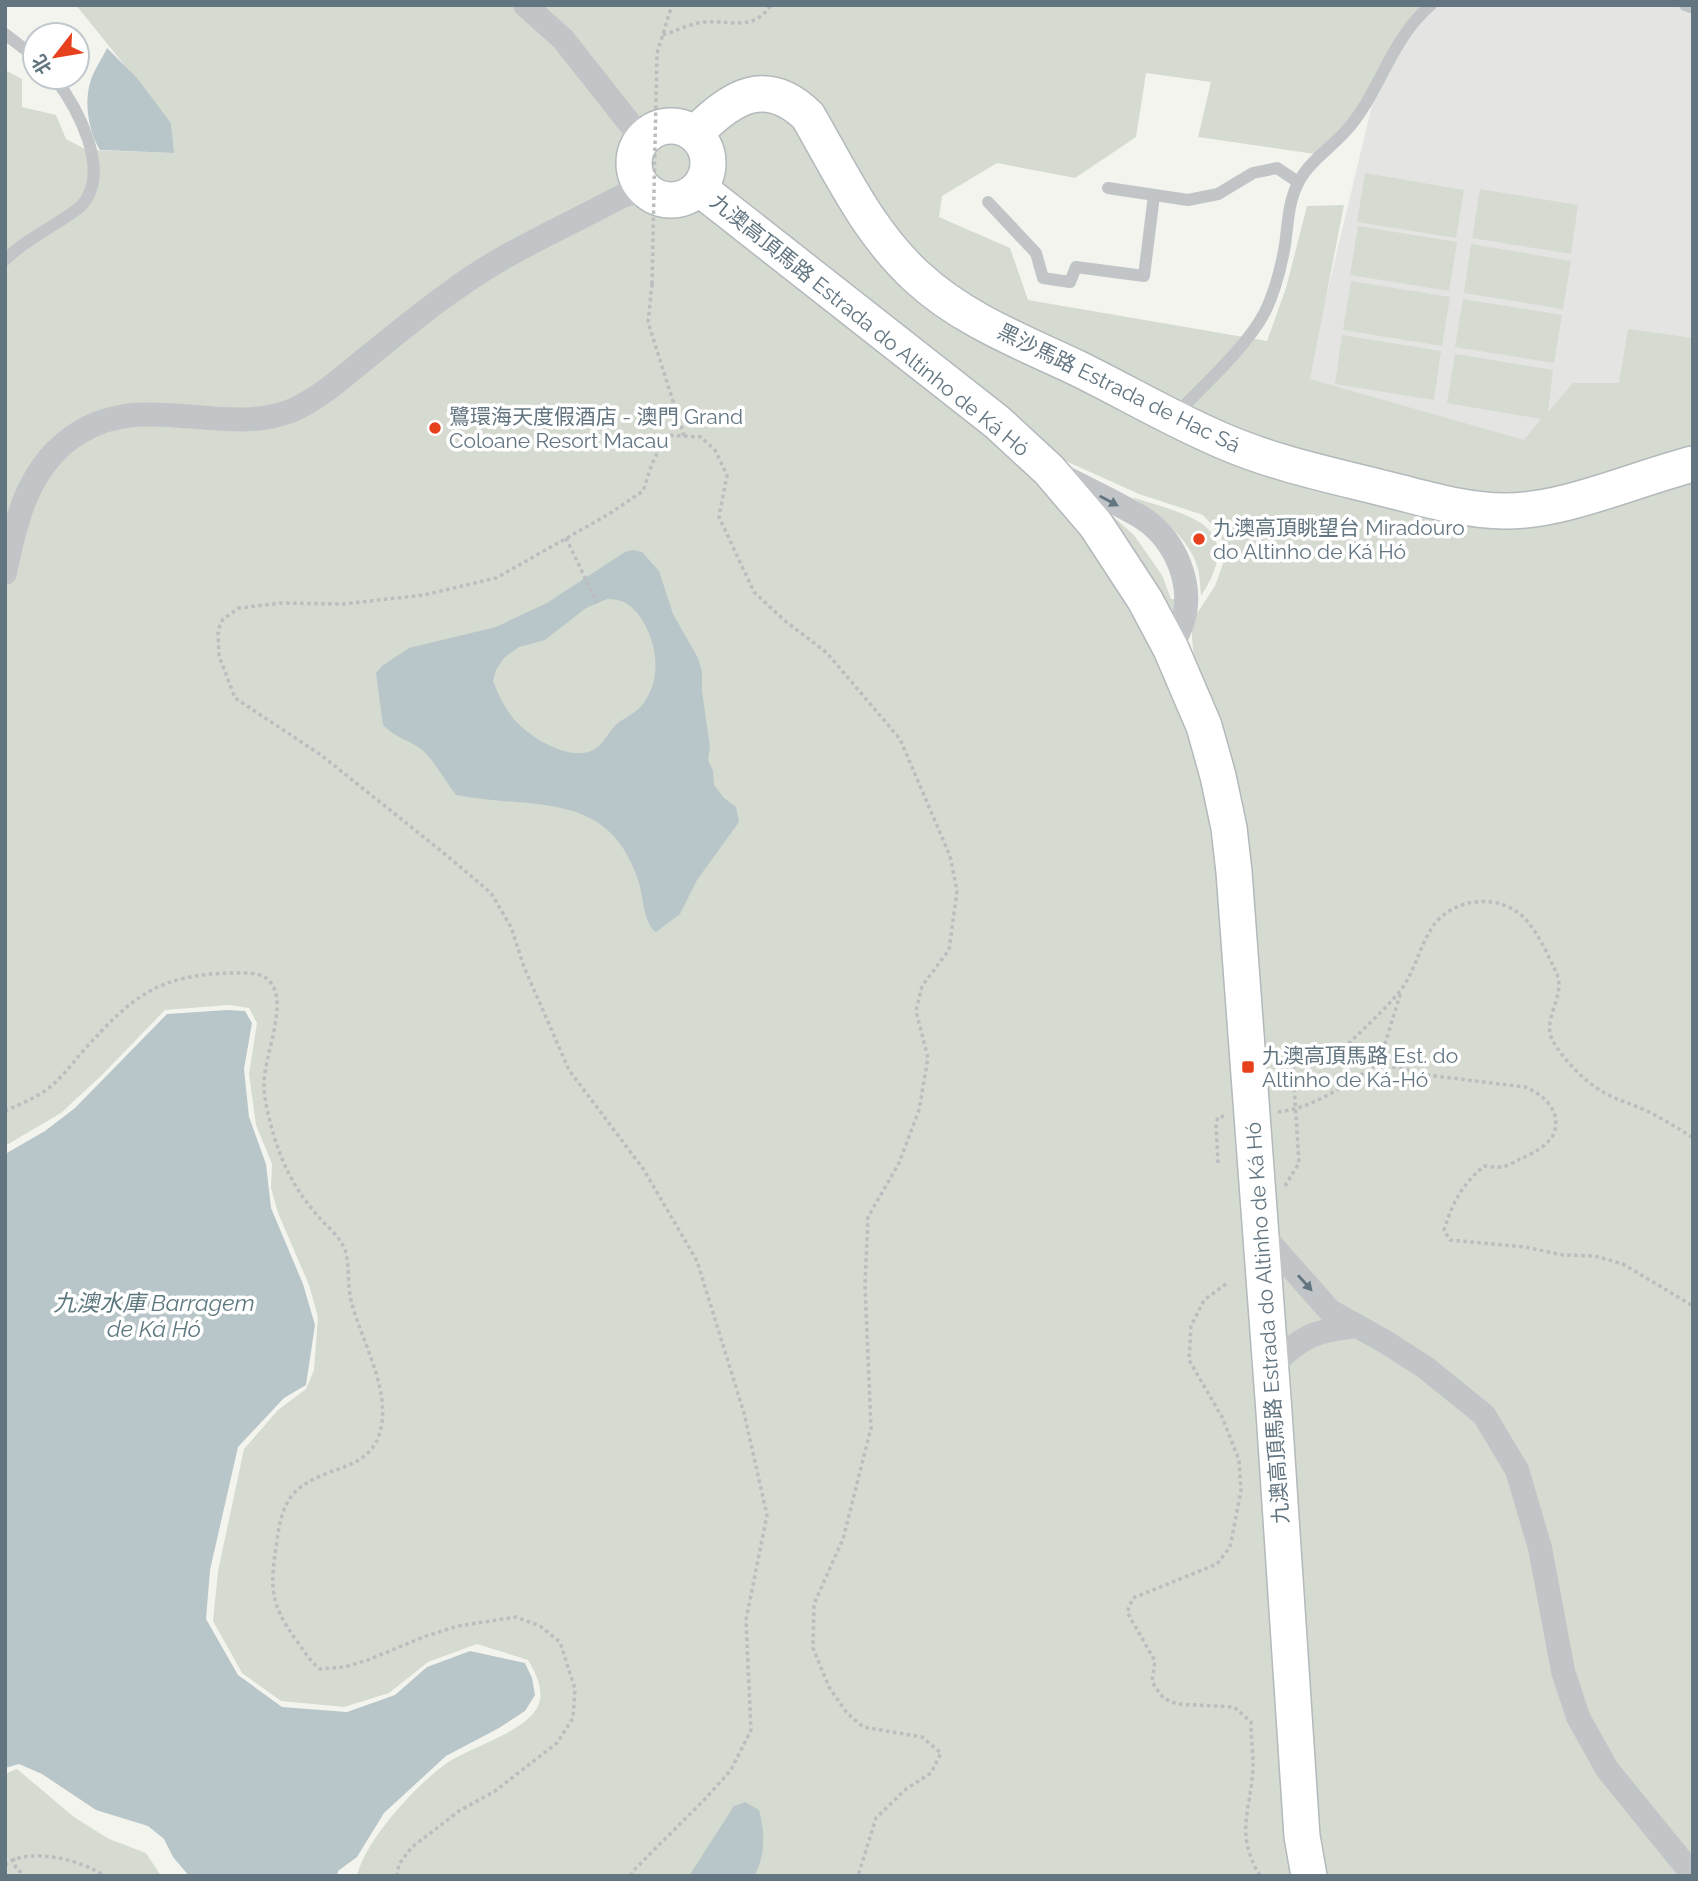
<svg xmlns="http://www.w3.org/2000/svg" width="1698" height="1881" font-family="Raleway,'Noto Sans SC',sans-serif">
<rect width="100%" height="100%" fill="#f4f4ef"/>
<path fill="#e4e5e3" d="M 1440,5 L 1675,5 L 1693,11 L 1693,451 L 1640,467 L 1299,410 L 1372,105 L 1399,51 L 1419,23 Z"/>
<g fill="#d5dbd0" fill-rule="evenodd">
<path d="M 76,5 L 1431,5 L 1371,97 L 1322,155 L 1198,137 L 1211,82 L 1146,73 L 1136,137 L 1075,178 L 997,163 L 942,196 L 939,217 L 1010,248 L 1028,300 L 1267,341 L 1286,288 L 1307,206 L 1344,205 L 1310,379 L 1524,440 L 1541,419 L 1447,403 L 1455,354 L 1553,370 L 1548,412 L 1573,383 L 1619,383 L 1628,329 L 1693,338 L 1693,1876 L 357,1876 C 365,1840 417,1784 447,1763 C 470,1747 526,1732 538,1706 C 545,1691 536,1674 528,1660 L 477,1644 L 428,1662 L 389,1693 L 344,1707 L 281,1701 L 242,1673 L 213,1621 L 218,1571 L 244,1449 L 278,1410 L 306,1389 L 314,1370 L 318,1317 L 309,1285 L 278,1213 L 271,1188 L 272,1164 L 256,1125 L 249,1074 L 257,1023 L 249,1008 L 229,1005 L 165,1010 L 102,1075 L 61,1113 L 5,1146 L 5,70 L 22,79 L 22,107 L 56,115 L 66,139 L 87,150 L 173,153 L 171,123 ZM 1004,446 L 1059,458 L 1139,494 L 1203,515 L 1221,535 L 1225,558 L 1215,586 L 1191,622 L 1193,650 L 1200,679 L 1111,576 L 1065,515 Z"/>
<path d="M 1365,173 L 1464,190 L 1456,238 L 1357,222 Z"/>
<path d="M 1480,189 L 1578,205 L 1571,254 L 1472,238 Z"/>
<path d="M 1358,226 L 1457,242 L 1449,291 L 1350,275 Z"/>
<path d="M 1471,244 L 1571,261 L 1563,309 L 1464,293 Z"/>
<path d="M 1351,281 L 1450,297 L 1442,346 L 1343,330 Z"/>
<path d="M 1463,299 L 1562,315 L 1554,363 L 1455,347 Z"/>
<path d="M 1342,335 L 1441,351 L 1434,400 L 1335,384 Z"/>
<path d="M 1132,497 C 1188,516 1248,523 1201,596 C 1200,587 1200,577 1198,569 C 1189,536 1158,516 1132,497 Z"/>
<path d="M 1108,512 L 1134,535 L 1143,548 L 1162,575 L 1171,599 L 1178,599 L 1173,616 Z"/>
<path d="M 17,1769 L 74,1817 L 109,1839 L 146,1853 L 161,1876 L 5,1876 L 5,1774 Z"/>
</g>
<g fill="#b8c6c9" fill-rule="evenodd">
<path d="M 107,48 L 137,78 L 171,123 L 174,153 L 100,150 C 89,132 84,104 90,83 C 93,71 102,59 107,48 Z"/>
<path d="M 633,550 L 642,552 L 659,571 L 673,614 L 698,658 L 702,672 L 702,691 L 710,747 L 708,760 L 713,771 L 714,785 L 724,798 L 736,807 L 739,822 L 697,880 L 680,914 L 656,932 C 644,925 643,896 639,883 C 610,788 532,810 456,795 C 444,780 436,762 421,749 C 409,740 394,737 383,725 L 376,673 L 382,666 L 409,648 L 496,627 L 547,603 L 625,552 ZM 607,599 C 624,598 636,608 644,623 C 658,649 661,679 643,704 C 637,712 626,717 618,723 C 608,731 605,744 593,750 C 568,762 529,737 513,718 C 504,707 498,694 493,681 L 496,670 L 504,658 L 519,647 L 545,640 L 586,608 Z"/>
<path d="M 227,1010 L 245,1011 L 252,1023 L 244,1069 L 249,1117 L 266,1164 L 271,1208 L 303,1284 L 315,1325 L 306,1385 L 284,1398 L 238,1447 L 210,1570 L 206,1619 L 238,1675 L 282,1707 L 347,1712 L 395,1695 L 427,1667 L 470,1651 L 525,1663 L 532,1678 L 535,1695 L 525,1711 L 499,1728 L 446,1756 L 384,1813 L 357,1857 L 338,1871 L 337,1876 L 189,1876 L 173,1857 L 164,1839 L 148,1826 L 96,1810 L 42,1774 L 19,1764 L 5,1768 L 5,1154 L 45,1131 L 75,1108 L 167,1014 Z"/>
<path d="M 745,1802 L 759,1810 C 765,1832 766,1855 754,1876 L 689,1876 L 734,1806 Z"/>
</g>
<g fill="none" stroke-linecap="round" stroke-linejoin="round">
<g stroke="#b3b9bc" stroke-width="38">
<g id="secondary">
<circle cx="671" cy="163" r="37"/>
<path d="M 696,133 C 731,97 766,75 808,116 C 841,173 868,232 917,277 C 962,319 1022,342 1077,368 C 1126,392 1173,420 1223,441 C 1276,464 1335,476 1390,490 C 1427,499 1466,511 1504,511 C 1563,512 1634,479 1693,464"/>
<path d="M 699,188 L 997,422 L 1049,470 L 1096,525 L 1145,600 L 1171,649 L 1204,726 L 1218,776 L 1229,828 L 1234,872 L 1274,1412 L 1302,1836 L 1309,1876"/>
</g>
</g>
<g stroke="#bbbdbf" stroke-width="3.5" stroke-dasharray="3.5 3.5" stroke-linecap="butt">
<path d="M 663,35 C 676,31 691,23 705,22 C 731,20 753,32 771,5"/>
<path d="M 657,53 L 672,5"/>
<path d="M 652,284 L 648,322 L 684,436"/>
<path d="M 566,538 L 597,603"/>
<path d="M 1379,1063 L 1426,1075 L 1525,1087 C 1543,1094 1562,1111 1554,1133 C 1549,1145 1532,1154 1520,1159 C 1514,1162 1507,1167 1500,1167 C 1495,1168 1489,1166 1484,1166 C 1461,1186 1453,1202 1444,1230 L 1450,1240 L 1525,1247 L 1563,1255 L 1595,1256 L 1623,1264 L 1693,1306"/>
<path d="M 5,1111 C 18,1105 33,1099 45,1091 C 60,1080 71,1065 83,1051 C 132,997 157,974 234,973 C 248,973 265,971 273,986 C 286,1009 264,1057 264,1084 C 264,1101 269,1117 273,1133 C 282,1164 296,1191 317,1215 C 326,1226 340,1236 345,1250 C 350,1265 347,1284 351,1300 C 360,1338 390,1387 381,1428 C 372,1472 327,1464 297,1490 C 283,1503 279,1523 277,1541 C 270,1586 269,1602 296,1640 C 304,1651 310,1661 320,1669 L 344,1667 L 368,1660 L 426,1636 L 458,1626 L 516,1617 L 540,1626 L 560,1642 L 575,1689 L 573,1718 L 557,1743 L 495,1791 L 459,1811 L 412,1847 L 399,1864 L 397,1876"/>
<path d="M 1278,1112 C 1315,1108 1348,1083 1379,1063 L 1401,992"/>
<path d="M 1218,1163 L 1216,1124 L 1218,1117 L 1225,1116"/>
<path d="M 1285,1186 L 1299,1163 L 1292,1053 L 1343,1049 C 1362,1030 1383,1012 1399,992 C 1416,972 1420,941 1437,921 C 1460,896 1504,894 1527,921 C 1539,935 1548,955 1556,972 C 1568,996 1539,1020 1554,1043 C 1566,1062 1584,1081 1603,1092 C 1617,1100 1632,1104 1647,1111 C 1663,1119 1678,1128 1693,1138"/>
<path d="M 1226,1284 L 1204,1300 L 1191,1326 L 1189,1360 L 1222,1417 L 1239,1460 L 1241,1491 L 1230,1547 L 1217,1564 L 1133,1598 L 1127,1612 L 1155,1661 L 1152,1682 L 1163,1698 L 1177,1704 L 1234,1707 L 1251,1722 C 1251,1737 1253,1753 1253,1767 C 1251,1812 1234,1832 1260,1876"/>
<path d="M 13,1858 L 16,1868 L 25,1876"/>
<path d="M 5,1865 C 27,1846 83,1860 104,1876"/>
<path d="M 631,1876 L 633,1871 L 705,1799 L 731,1770 L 751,1730 L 746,1620 L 767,1515 L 744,1413 L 697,1261 L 644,1170 L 569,1070 L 524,967 L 511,927 L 491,893 L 445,854 L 321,755 L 235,698 L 219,656 L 218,630 L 223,619 L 239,608 L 282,603 L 343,604 L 424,595 L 496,578 L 609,514 L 643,491 L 652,464 L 666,435 L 701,437 L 715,450 L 727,475 L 719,517 L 754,592 L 784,620 L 827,653 L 900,739 L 950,856 L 957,891 L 949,950 L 922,986 L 916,1011 L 928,1058 L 919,1110 L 899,1163 L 868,1217 L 865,1285 L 871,1428 L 843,1539 L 814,1604 L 813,1648 L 829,1687 L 847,1713 L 863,1727 L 922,1737 L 941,1753 L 931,1773 L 906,1789 L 876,1818 L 858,1876"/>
</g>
<g stroke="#c1c5c8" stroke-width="12">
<path d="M 1685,5 L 1693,8"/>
<path d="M 5,34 L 35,57"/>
<path d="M 1108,188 L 1188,200 L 1218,194 L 1253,173 L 1277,168 L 1298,182"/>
<path d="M 988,202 L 1036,253 L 1043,278 L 1070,282 L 1076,267 L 1144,276 L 1154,195"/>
<path d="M 5,260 C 22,243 43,232 63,219 C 68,215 76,211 81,206 C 113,172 77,107 54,77"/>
<path d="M 1174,416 C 1203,386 1246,348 1265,312 C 1275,291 1281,268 1285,245 C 1288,224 1288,203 1298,183 C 1308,163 1329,149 1345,132 C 1380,94 1390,39 1431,5"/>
</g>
<g stroke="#c1c5c8" stroke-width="24">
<path d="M 525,5 L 563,39 L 642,139"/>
<path d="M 1062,476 C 1089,490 1118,503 1144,519 C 1176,541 1195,586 1182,624 C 1179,632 1174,641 1171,649"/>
<path d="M 5,573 C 16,518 29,463 80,432 C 148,391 226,438 293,410 C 318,399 338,381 359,364 C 390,339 422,312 455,289 C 505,252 567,226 622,196 L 639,191 L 647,191"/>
<path d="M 1261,1233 L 1330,1311 L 1384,1341 L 1426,1368 L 1484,1415 L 1517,1470 L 1540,1548 L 1563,1671 L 1578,1717 L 1607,1769 L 1693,1875"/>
<path d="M 1270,1368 C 1300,1337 1313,1331 1356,1326"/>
</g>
<use href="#secondary" stroke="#fff" stroke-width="35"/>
<path stroke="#bbbdbf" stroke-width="3.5" stroke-dasharray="3.5 3.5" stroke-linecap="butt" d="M 652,284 L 657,53"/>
</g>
<defs><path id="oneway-solid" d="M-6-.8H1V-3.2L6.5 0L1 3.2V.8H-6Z" transform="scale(1.75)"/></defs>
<g fill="#627581">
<use href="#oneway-solid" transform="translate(1109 501) rotate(28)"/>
<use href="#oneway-solid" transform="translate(1305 1283) rotate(48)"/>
</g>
<g fill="#e7401d" stroke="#fff" stroke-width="2.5">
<circle cx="435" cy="428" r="7"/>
<circle cx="1199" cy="539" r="7"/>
<rect x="1241" y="1060" width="14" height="14" rx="3.5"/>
</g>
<g text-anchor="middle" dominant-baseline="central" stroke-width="7" stroke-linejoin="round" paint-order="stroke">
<g font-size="21" fill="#627581" stroke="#fff">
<text transform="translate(870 325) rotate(39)">九澳高頂馬路 Estrada do Altinho de Ká Hó</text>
<text transform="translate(1119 388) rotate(26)">黑沙馬路 Estrada de Hac Sá</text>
<text transform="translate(1267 1323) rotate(-94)">九澳高頂馬路 Estrada do Altinho de Ká Hó</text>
</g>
<g font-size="21" fill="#627581" stroke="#fff" text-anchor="start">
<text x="449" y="416">鷺環海天度假酒店 - 澳門 Grand<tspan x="449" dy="24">Coloane Resort Macau</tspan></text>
<text x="1213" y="527">九澳高頂眺望台 Miradouro<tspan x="1213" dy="24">do Altinho de Ká Hó</tspan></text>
<text x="1262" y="1055">九澳高頂馬路 Est. do<tspan x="1262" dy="24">Altinho de Ká-Hó</tspan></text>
</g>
<g font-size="23" font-style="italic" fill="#5d787f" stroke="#fff">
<text x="154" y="1302">九澳水庫 Barragem<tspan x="154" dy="26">de Ká Hó</tspan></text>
</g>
</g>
<rect width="1698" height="1881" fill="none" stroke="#627581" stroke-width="14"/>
<g transform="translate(56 56) rotate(239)"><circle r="33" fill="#ffffff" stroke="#c0c8cd" stroke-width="2"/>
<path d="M0-5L12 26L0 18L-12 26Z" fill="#e7401d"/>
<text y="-10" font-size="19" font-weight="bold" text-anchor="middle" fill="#627581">北</text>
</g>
</svg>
